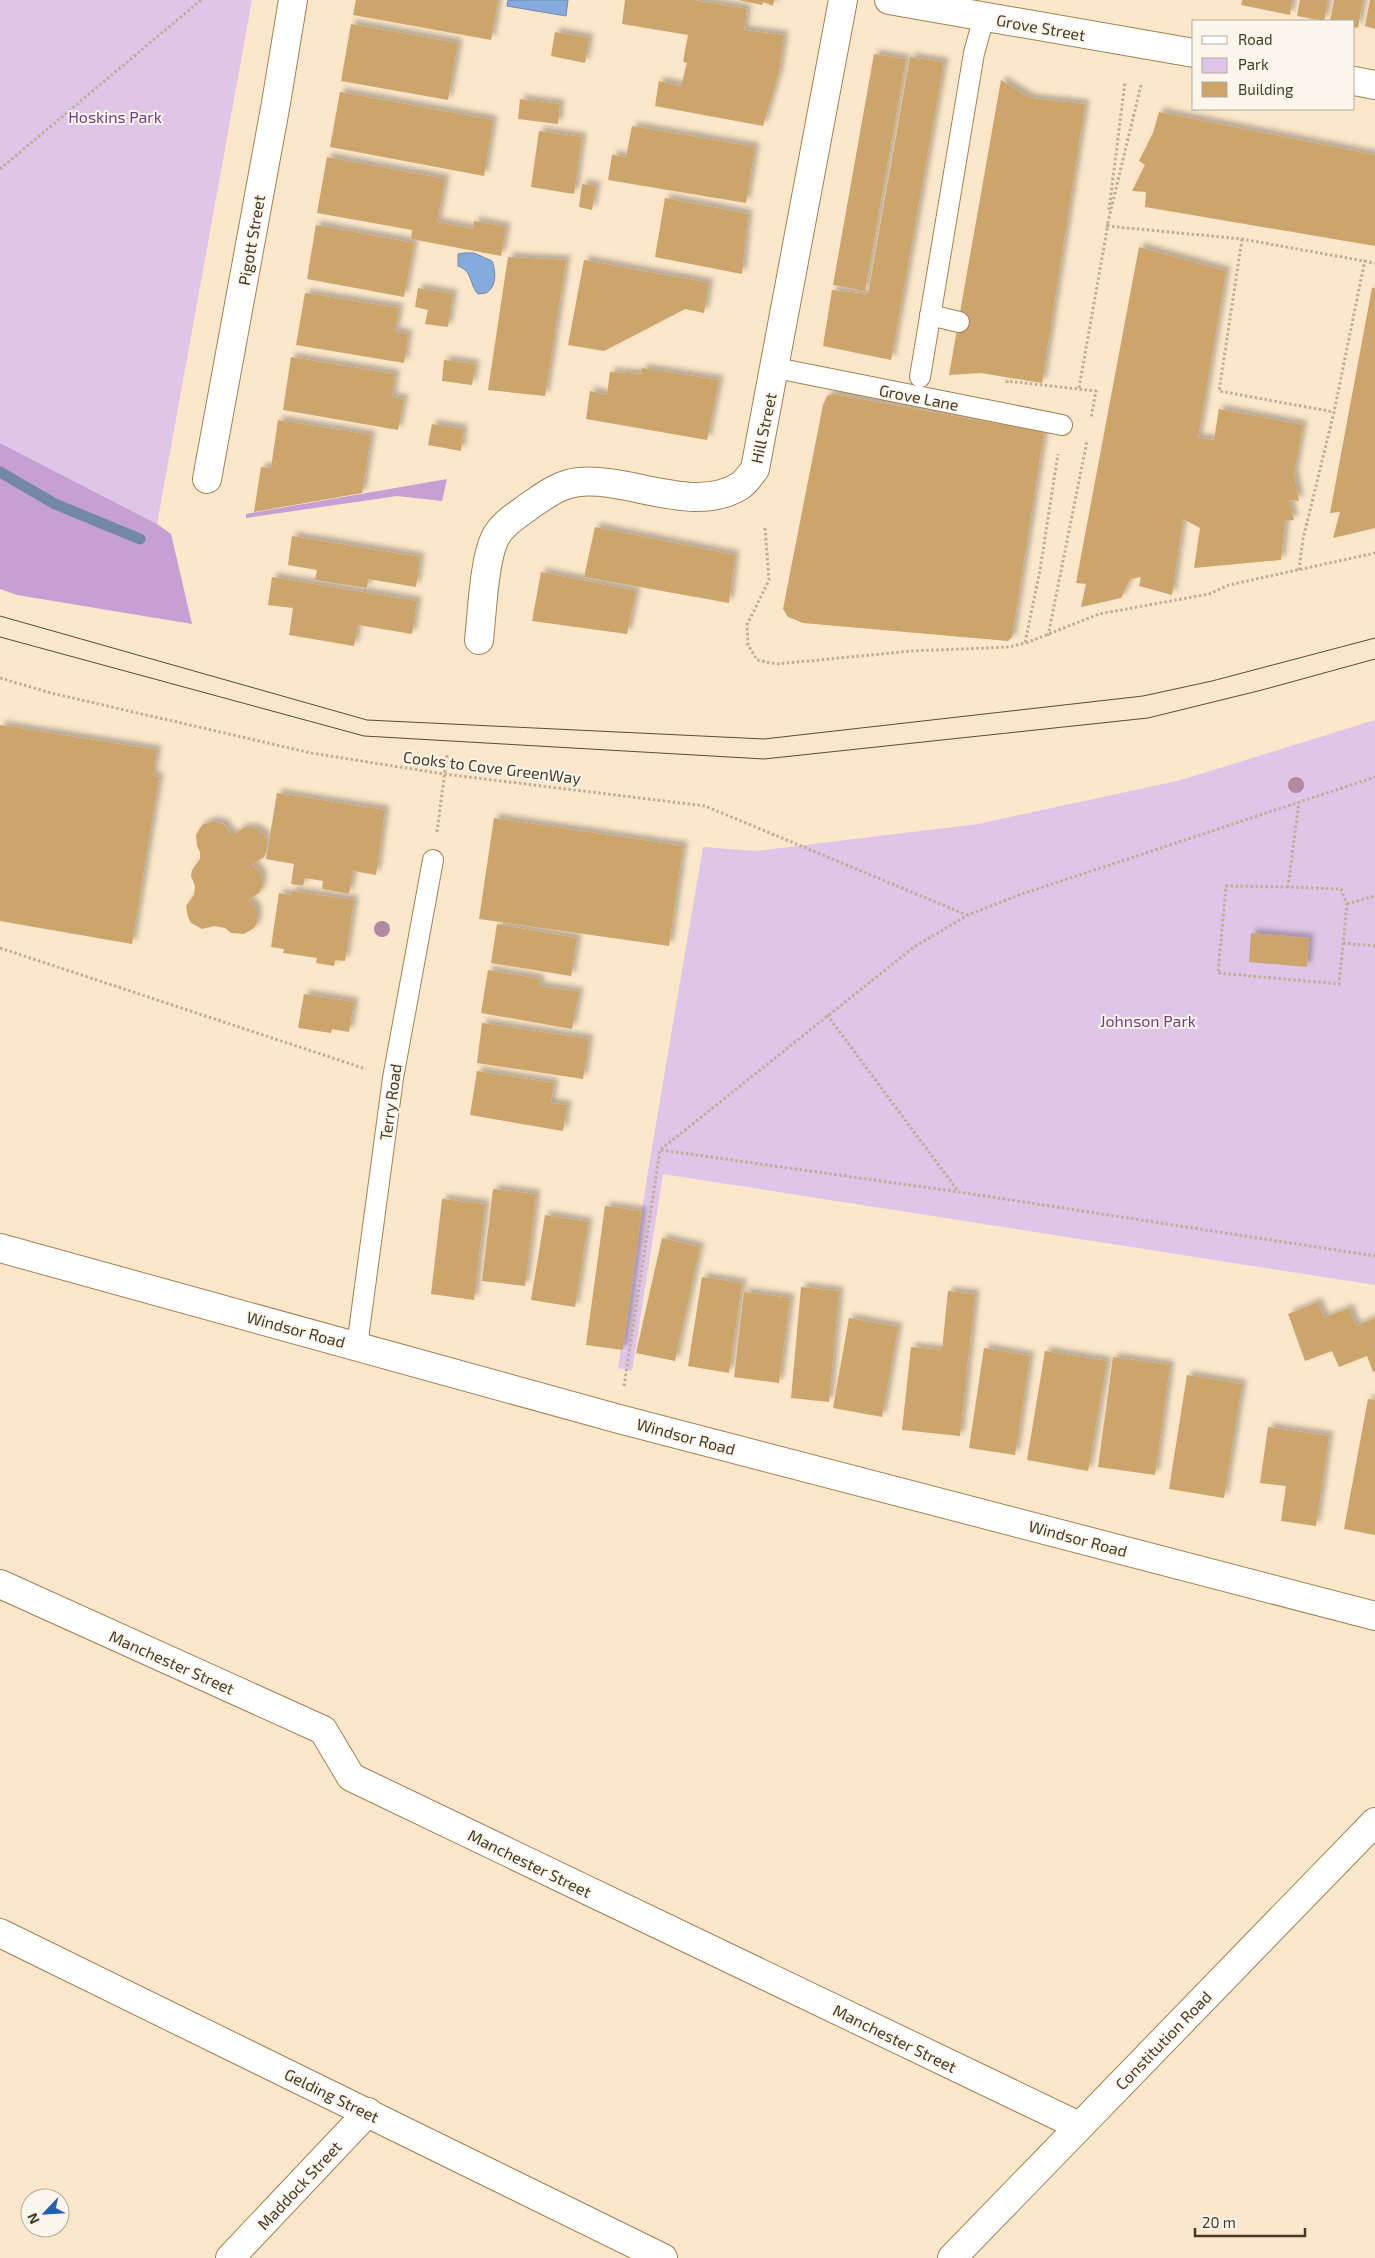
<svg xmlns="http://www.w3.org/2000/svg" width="1375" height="2258" font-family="'Exo 2',sans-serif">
<defs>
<filter id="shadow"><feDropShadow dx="4.5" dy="-4.5" stdDeviation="2.5" flood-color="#0004"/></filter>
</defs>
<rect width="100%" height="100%" fill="#fce7ca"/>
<g fill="#dfc6e8">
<path d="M 0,0 L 252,0 L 157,524 L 0,443 Z"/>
<path d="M 1375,720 L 1375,1285 L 663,1174 L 632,1371 L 618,1368 L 648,1171 L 703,847 L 755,851 L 978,824 L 1181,780 Z"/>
</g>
<g fill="#c69fd5">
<path d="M 0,443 L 157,524 L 171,534 L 192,624 L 17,595 L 0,589 Z"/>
<path d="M 447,479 L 442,501 L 397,496 L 246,518 L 246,514 Z"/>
</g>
<g fill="#84aade" stroke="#7288a6">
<path d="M 508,0 L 568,0 L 566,16 L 507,6 Z"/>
<path d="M 464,253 L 474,253 L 492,261 C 496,271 497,287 486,293 L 478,294 C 469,284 473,271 458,266 L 458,254 Z"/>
</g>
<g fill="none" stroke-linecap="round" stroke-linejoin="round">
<path stroke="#7288a6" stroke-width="11" d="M 0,472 L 55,504 L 140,539"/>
</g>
<g fill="#cca56c" filter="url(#shadow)">
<path d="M 356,0 L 498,0 L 491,40 L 353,15 Z"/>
<path d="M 625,0 L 694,0 L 747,9 L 744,30 L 784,35 L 779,72 L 763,126 L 655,106 L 659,81 L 681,86 L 687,63 L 683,62 L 688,35 L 622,24 Z"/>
<path d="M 738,0 L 774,0 L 773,6 L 763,2 L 762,5 Z"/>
<path d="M 1242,0 L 1292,0 L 1290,15 L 1241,5 Z"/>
<path d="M 1300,0 L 1328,0 L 1324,21 L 1297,16 Z"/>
<path d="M 1334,0 L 1363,0 L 1358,28 L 1354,27 L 1354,21 L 1330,21 Z"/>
<path d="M 1370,0 L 1375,0 L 1375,29 L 1365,26 Z"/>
<path d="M 351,24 L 458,43 L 448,100 L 341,81 Z"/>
<path d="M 555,32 L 589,38 L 585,63 L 551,56 Z"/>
<path d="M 874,54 L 906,59 L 865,291 L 833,285 Z"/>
<path d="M 910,57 L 944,62 L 891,360 L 823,346 L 832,290 L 868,294 Z"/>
<path d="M 1001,80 L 1030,98 L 1085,104 L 1042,383 L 981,373 L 949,375 Z"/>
<path d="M 340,92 L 493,120 L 484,176 L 330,147 Z"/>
<path d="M 520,99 L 560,104 L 558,124 L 518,119 Z"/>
<path d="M 1159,112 L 1375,155 L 1375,246 L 1145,207 L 1146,192 L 1132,191 L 1145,165 L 1139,161 L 1153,133 Z"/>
<path d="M 632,126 L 755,147 L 746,203 L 608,180 L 612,155 L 626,157 Z"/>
<path d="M 539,131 L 582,137 L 574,194 L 531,187 Z"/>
<path d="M 327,157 L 445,179 L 437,222 L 473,229 L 474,221 L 506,227 L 501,256 L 411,239 L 412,230 L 317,213 Z"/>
<path d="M 582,184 L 596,186 L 592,210 L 579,207 Z"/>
<path d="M 665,198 L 748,214 L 742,274 L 655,257 Z"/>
<path d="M 316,225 L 414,243 L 404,297 L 307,279 Z"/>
<path d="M 1139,247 L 1226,271 L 1198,438 L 1214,440 L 1219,409 L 1303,425 L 1294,474 L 1299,501 L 1289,500 L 1294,520 L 1285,521 L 1281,560 L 1194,568 L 1200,528 L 1183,519 L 1172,595 L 1139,586 L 1141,577 L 1130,579 L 1121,598 L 1081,607 L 1086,584 L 1076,583 Z"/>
<path d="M 508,257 L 566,260 L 545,396 L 488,390 Z"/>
<path d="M 584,260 L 709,283 L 704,313 L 685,309 L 604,351 L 568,345 Z"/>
<path d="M 418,288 L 453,294 L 448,327 L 425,324 L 428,310 L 415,307 Z"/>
<path d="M 1372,288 L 1375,288 L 1375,528 L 1333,538 L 1340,512 L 1330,513 Z"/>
<path d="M 305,293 L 399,308 L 395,332 L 408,334 L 404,363 L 296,345 Z"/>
<path d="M 291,357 L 395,374 L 392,397 L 404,399 L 398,430 L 283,410 Z"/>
<path d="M 444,360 L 475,364 L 472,385 L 442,381 Z"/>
<path d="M 642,368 L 719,380 L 707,440 L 586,419 L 590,391 L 607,395 L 610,372 L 642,374 Z"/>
<path d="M 833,394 L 1044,432 L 1012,637 L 1008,641 L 803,623 L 788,617 L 783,609 L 823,405 L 827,396 Z"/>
<path d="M 278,420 L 371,435 L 362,493 L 254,512 L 261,467 L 271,468 Z"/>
<path d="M 432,424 L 463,429 L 461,451 L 428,445 Z"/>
<path d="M 595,527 L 735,555 L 729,603 L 584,577 Z"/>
<path d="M 292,536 L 420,557 L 416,587 L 368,579 L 367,588 L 315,580 L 317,570 L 288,565 Z"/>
<path d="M 541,572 L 636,591 L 627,634 L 532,621 Z"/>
<path d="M 272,577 L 417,601 L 412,634 L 358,625 L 354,646 L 289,635 L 293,608 L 268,605 Z"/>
<path d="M 0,725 L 157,750 L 153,776 L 159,777 L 132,944 L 0,921 Z"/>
<path d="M 277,793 L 385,810 L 376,875 L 353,871 L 349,894 L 322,889 L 323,881 L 305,878 L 303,886 L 291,884 L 294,864 L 266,859 Z"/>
<path d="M 494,818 L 683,846 L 669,946 L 479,919 Z"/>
<path d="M 213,821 L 224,824 L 231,834 L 235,834 L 243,828 L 254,828 L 264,834 L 266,839 L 266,852 L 264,857 L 252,865 L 259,870 L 262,875 L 262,887 L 259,893 L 248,900 L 254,905 L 257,911 L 257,923 L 254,928 L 244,934 L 231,933 L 225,928 L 214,926 L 202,929 L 191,923 L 188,917 L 186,906 L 194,895 L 195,886 L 191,876 L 192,870 L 200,859 L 200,852 L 197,846 L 196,835 L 202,825 Z"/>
<path d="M 292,891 L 354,900 L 345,961 L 335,960 L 334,966 L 316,963 L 317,958 L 283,953 L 284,949 L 271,947 L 279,893 L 291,895 Z"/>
<path d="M 497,924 L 577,938 L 571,976 L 491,963 Z"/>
<path d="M 1251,933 L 1309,938 L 1307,967 L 1249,962 Z"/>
<path d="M 488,970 L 540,979 L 539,986 L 579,992 L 572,1029 L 481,1013 Z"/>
<path d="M 304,994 L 354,1002 L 349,1032 L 332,1029 L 331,1033 L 298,1028 Z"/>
<path d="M 482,1023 L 589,1039 L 583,1079 L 477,1063 Z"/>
<path d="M 477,1071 L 554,1083 L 551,1103 L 567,1105 L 563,1131 L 470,1115 Z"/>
<path d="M 493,1189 L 536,1194 L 525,1286 L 482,1281 Z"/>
<path d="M 442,1199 L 485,1204 L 474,1300 L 431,1294 Z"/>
<path d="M 605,1206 L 642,1211 L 623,1350 L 586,1345 Z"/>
<path d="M 545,1215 L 588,1222 L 575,1307 L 531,1300 Z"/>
<path d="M 662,1238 L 700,1247 L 675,1361 L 636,1353 Z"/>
<path d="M 702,1277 L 742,1283 L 729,1373 L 688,1366 Z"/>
<path d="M 801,1287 L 839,1291 L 829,1402 L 791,1398 Z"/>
<path d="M 948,1291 L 975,1294 L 960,1436 L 902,1430 L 911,1347 L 942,1350 Z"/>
<path d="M 744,1292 L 790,1298 L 779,1383 L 734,1377 Z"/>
<path d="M 1318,1302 L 1324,1318 L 1349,1308 L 1356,1326 L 1375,1318 L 1375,1371 L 1373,1372 L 1367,1356 L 1339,1367 L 1332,1351 L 1305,1361 L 1288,1314 Z"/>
<path d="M 849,1318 L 898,1327 L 882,1417 L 833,1408 Z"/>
<path d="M 984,1348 L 1030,1356 L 1015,1455 L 969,1448 Z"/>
<path d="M 1045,1351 L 1107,1361 L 1088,1471 L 1027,1460 Z"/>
<path d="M 1113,1357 L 1170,1365 L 1155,1475 L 1098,1467 Z"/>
<path d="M 1187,1375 L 1242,1384 L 1224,1498 L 1169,1489 Z"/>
<path d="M 1368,1399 L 1375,1400 L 1375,1535 L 1344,1529 Z"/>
<path d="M 1268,1427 L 1329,1436 L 1316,1526 L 1281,1521 L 1286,1486 L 1260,1483 Z"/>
</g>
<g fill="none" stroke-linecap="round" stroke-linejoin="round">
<g stroke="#a18253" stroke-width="22">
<g id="service">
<path d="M 930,315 L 959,322"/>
<path d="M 776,368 L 1062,425"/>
<path d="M 920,377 L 974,53 L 984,17"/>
<path d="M 357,1346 L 393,1078 L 433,860"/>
</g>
</g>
<g stroke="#a18253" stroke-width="30">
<g id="minor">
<path d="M 889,0 L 1194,53"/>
<path d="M 1354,81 L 1375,85"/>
<path d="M 207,479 L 276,103 L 293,0"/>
<path d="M 479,640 C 482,614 484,560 495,538 C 502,524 516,516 528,507 C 544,496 559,484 579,482 C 630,477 693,515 740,486 C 746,482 751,474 755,469 L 843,0"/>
<path d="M 0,1248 L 619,1419 L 1375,1616"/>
<path d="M 0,1584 L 323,1730 L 351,1777 L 1079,2126"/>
<path d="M 0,1933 L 663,2258"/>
<path d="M 230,2258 L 368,2112"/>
</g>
</g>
<g stroke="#a18253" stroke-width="30">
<path id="tertiary" d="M 952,2258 L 1375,1822"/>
</g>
<g stroke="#c1ae94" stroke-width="3" stroke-dasharray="2.5 2.5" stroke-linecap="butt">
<path d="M 1141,85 L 1107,226 L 1242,239 L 1375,263"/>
<path d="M 0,169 L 201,0"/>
<path d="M 1109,210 L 1125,82"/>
<path d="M 1242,239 L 1219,391 L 1334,412"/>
<path d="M 1007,383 L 1007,381 L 1096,391 L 1091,418"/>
<path d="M 1079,388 L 1108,224"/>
<path d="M 765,528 L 769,580 L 747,625 L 748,645 L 757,660 L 777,664 L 912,651 L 1009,647 L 1025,643 L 1040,570 L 1058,454"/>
<path d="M 1299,570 L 1303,539 L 1334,412 L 1365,260"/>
<path d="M 1048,636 L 1087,441"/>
<path d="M 1026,643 L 1099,614 L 1209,594 L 1229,585 L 1375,553"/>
<path d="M 0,678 L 51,693 L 311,753 L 444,774 L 705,806 L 967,915"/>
<path d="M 437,832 L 447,755"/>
<path d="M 1288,887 L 1226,886 L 1218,973 L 1339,984 L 1347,904 L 1341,889 L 1288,887 L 1299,802"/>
<path d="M 1347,904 L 1375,896"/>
<path d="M 1343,943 L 1375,946"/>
<path d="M 0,948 L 366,1069"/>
<path d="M 827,1015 L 958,1191"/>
<path d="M 661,1150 L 959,1192 L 1375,1256"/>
<path d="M 624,1386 L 660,1150 L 914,947 L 968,915 L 1019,895 L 1375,777"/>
</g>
<use href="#service" stroke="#fff" stroke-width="20"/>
<use href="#minor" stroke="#fff" stroke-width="28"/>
<use href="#tertiary" stroke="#fff" stroke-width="28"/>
<g stroke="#5b4c37" stroke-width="1">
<path d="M 0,616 L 367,720 L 764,739 L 1143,696 L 1212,681 L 1375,638"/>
<path d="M 0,637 L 364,736 L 764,759 L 1148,718 L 1262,690 L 1375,659"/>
</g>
</g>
<g fill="#af8ba2">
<circle cx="1296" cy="785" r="8"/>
<circle cx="382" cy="929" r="8"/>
</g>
<g text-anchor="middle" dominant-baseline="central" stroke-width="4" stroke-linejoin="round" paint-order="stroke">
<g font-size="16" fill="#473925" stroke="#fdf6ed">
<text transform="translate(1041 27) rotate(10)">Grove Street</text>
<text transform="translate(251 240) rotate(-80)">Pigott Street</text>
<text transform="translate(919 397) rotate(11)">Grove Lane</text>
<text transform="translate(763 428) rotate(-78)">Hill Street</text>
<text transform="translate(492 767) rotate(7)">Cooks to Cove GreenWay</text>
<text transform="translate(390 1102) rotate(-82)">Terry Road</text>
<text transform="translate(296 1329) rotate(15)">Windsor Road</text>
<text transform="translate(686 1436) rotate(15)">Windsor Road</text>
<text transform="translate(1078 1538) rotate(15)">Windsor Road</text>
<text transform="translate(172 1662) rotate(24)">Manchester Street</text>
<text transform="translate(530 1863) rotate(26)">Manchester Street</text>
<text transform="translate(895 2038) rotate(26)">Manchester Street</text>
<text transform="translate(1163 2040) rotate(-46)">Constitution Road</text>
<text transform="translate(332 2095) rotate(26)">Gelding Street</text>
<text transform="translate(299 2185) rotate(-47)">Maddock Street</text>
</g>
<g font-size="16" fill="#703f82" stroke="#fdf6ed">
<text x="115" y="116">Hoskins Park</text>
<text x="1148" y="1020">Johnson Park</text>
</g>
</g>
<rect x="1192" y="20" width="162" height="90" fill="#fdf6ed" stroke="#b4aa9d"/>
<rect x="1202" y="36" width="25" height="8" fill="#ffffff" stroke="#b4aa9d"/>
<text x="1238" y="45" font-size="15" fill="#473925">Road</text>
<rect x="1202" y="58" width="25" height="15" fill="#dfc6e8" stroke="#b4aa9d"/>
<text x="1238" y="70" font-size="15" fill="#473925">Park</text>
<rect x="1202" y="82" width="25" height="15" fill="#cca56c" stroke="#b4aa9d"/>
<text x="1238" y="95" font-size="15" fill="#473925">Building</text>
<g transform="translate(45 2213) rotate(245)"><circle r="24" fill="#fdf6ed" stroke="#b4aa9d"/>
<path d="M0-4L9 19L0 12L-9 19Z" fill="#2260b2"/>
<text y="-8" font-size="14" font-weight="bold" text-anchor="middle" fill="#473925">N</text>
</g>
<path d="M1195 2228v8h110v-8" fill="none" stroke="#473925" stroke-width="2.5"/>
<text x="1202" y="2228" font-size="15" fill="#473925" stroke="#fdf6ed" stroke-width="4" paint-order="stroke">20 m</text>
</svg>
